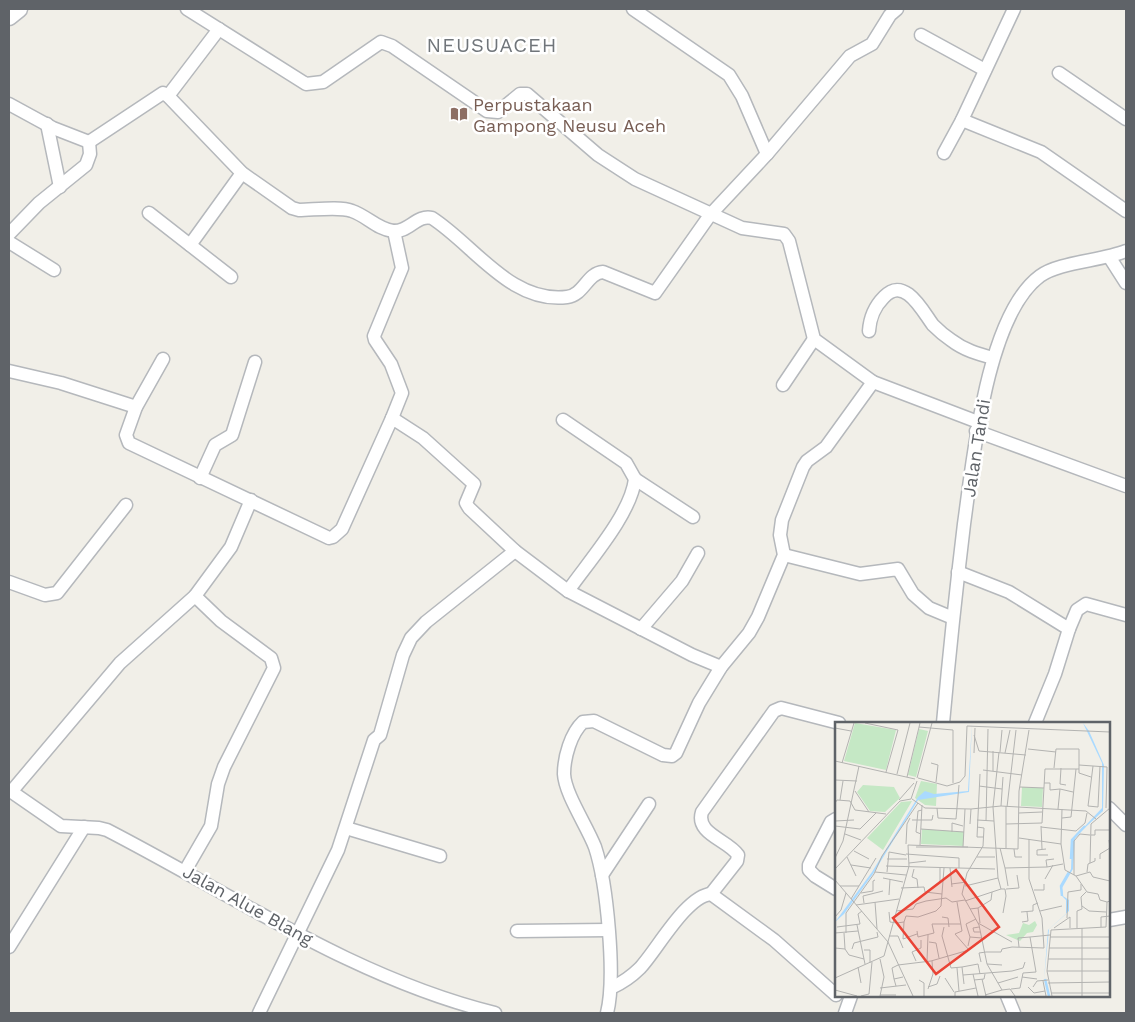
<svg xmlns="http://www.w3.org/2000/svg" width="1135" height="1022" font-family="'Work Sans',sans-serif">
<rect width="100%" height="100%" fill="#f1efe8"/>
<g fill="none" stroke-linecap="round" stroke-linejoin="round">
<g stroke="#b5b8bc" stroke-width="15">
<g id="minor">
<path d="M 187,9 L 306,84 L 323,82 L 381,42 L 392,46 L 487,111 L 498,112 L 520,94 L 527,94 L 598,155 L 635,179 L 742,228 L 784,234 L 789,241 L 814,339 L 873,382 L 978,422"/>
<path d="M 633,9 L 729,75 L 742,96 L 767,154"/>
<path d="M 921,35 L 985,70"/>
<path d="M 1059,73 L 1126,119"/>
<path d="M 168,96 L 219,29"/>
<path d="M 9,104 L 53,128 L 89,142 L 163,93 L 168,96 L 242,173 L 292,208 L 299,210 C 313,210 340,206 352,211 C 367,216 377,229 393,231 C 408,233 417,214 432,218 C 474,245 511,304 567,297 C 584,295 587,273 603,272 L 655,293 L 710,215 L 767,154 L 850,56 L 872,44 L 890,15 L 897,9"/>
<path d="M 962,120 L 1041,152 L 1126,211"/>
<path d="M 47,124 L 60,187"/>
<path d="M 944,153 L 962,120 L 1014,9"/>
<path d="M 149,213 L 231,277"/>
<path d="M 9,234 L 39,203 L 86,165 L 90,154 L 89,142"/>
<path d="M 9,242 L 54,270"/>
<path d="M 190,245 L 242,173"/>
<path d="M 1110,258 L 1126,283"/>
<path d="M 869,331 C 870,317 874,307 884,297 C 905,275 923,312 933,325 C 938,330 945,336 951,340 C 964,350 978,354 993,358"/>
<path d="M 163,359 L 136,407 L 126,435 L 129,443 L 329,538 L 333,537 L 342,529 L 392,418 L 423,438 L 474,484 L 466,503 L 469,508 L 515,551 L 568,591 L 692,655 L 721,667"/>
<path d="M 9,371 L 61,383 L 136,407"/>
<path d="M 783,385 L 814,339"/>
<path d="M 392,418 L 402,393 L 391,364 L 375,340 L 374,336 L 402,268 L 394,231"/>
<path d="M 563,420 L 626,463 L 635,479 C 631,514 589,561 568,591"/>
<path d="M 976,431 L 1126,486"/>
<path d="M 200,478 L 215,445 L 232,435 L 255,362"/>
<path d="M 635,479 L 693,517"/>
<path d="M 784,555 L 860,574 L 898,569 L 913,594 L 929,608 L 953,618"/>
<path d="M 958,572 L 1009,592 L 1069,629 L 1055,674 L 1035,723"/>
<path d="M 9,582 L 45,595 L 57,593 L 126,505"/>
<path d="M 641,629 L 682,581 L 698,553"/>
<path d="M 1069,629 L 1077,610 L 1086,604 L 1126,615"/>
<path d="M 943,723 C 949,657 956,590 964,524 C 973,461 986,316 1040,276 C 1059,262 1101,261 1126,251"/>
<path d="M 9,790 L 61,826 L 99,828 L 107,830 C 233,895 356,979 495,1013"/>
<path d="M 11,792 L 120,663 L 195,596 L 231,547 L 251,500"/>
<path d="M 1109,808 L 1126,825"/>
<path d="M 836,819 L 831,822 L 809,865 L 809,870 L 815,876 L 836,889"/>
<path d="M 346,828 L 440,856"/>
<path d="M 185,871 L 211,826 L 218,784 L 224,767 L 274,668 L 271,658 L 221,621 L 195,596"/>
<path d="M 602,875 L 649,804"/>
<path d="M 711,894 L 737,861 L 738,855 C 728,840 695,834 702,812 L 774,711 L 781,708 L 839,723"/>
<path d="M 1109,920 L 1126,917"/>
<path d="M 517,931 L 608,930"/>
<path d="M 9,947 L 84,827"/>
<path d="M 611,988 C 622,983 631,977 640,968 C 657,950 686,896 711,894 L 774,940 L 836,995"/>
<path d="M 1007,996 L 1014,1013"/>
<path d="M 259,1013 L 338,850 L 374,740 L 380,735 L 403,655 L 411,638 L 426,622 L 515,551"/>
<path d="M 607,1013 C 616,977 607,883 595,847 C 587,826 565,794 564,774 C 564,757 571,733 583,722 L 594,721 L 663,755 L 672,756 L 676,753 L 699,703 L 721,667 L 749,633 L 758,617 L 784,555 L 780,535 L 782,520 L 803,467 L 807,461 L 826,447 L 873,382"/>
<path d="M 845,1013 L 851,996"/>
</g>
</g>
<g stroke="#b5b8bc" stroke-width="19">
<path id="tertiary" d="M 9,17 L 19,9"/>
</g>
<use href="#minor" stroke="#fff" stroke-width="12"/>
<use href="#tertiary" stroke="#fff" stroke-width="16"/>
</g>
<defs>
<g id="library-bare" transform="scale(1.35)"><path d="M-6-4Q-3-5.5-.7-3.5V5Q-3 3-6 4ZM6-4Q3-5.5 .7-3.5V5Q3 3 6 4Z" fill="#8d6e63" stroke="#fff" stroke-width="2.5" paint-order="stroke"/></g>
</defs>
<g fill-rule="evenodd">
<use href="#library-bare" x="459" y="114"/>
</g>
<g text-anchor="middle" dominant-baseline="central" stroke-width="5" stroke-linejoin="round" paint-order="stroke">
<g font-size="18" fill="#785e54" stroke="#fff" text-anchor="start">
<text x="473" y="104">Perpustakaan<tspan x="473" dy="21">Gampong Neusu Aceh</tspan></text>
</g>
<g font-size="18" fill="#5f6368" stroke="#fff">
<text transform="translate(976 448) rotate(-81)">Jalan Tandi</text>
<text transform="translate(248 905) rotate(29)">Jalan Alue Blang</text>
</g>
<g font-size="20" letter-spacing="1" fill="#70757a" stroke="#fff">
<text x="492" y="45">NEUSUACEH</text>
</g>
</g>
<g transform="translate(835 722)">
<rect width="275" height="275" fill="#f1efe8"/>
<path d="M 20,1 L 61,8 L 51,48 L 9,39 ZM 84,7 L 93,9 L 81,55 L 73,53 ZM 86,59 L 102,62 L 101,84 L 90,83 L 80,76 ZM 28,63 L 59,65 L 65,76 L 50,90 L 35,89 L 22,70 ZM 187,65 L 208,66 L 207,85 L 186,84 ZM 77,79 L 48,128 L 32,116 L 66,80 ZM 87,107 L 129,110 L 128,124 L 86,122 ZM 200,199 L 202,203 L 198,210 L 192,211 L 185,219 L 171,213 L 184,211 L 188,201 L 194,203 Z" fill="#c5e8c5"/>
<path d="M 137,1 L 134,70 L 83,78 L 38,152 L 9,192 L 0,200 L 37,150 L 83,75 L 90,69 L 99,72 L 133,69 ZM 248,1 L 254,9 L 269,43 L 268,89 L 240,115 L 238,147 L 227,166 L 228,174 L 234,178 L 234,189 L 214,207 L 209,258 L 213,208 L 231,192 L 231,178 L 227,174 L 226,165 L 236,147 L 237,118 L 267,86 L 267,41 Z" fill="#aadaff"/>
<path fill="none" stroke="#aadaff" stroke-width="2.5" d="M 236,137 L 237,118 L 250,104M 227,174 L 226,164 L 234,150M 210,257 L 214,274"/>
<path fill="none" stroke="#b3b3b1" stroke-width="1" d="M 30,1 L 63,8 L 51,50M 84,5 L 118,8 L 118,61M 0,6 L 16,9M 139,13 L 144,29 L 191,33M 193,27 L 221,30M 165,30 L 167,8M 139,31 L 140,6M 170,31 L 175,8M 0,39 L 80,57M 7,41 L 19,1M 96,41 L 103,43 L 101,60M 244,43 L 272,45 L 271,86M 258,44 L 253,84 L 263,85 L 265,44M 219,46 L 221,27 L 244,27 L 244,51 L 256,55M 226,46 L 225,62 L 231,63M 148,48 L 187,53M 158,49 L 158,29M 62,52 L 75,1M 145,52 L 142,115 L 148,115M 72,55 L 85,1M 82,56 L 97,1M 83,56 L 112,64 L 125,60 L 130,54 L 132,4 L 275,10M 0,58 L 22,59M 209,61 L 215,61 L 215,68 L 225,67M 144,64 L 167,67M 185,65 L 209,66M 20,69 L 34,90M 77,77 L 90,86 L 136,87 L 166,84 L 251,89 L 261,97M 5,78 L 8,59M 64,78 L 79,61M 0,81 L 2,78 L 15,79 L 20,88 L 51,92M 166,84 L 168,55M 172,85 L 181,8M 102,86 L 103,96 L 121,97 L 124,63M 223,87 L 225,67 L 238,70M 184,91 L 207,90M 227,96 L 236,95 L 241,47M 77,98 L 97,98 L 98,93M 142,98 L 159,99M 0,99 L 19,98M 151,99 L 153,7M 135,102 L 136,87M 171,102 L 207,101 L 210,47 L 244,47M 0,104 L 25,107 L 41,91M 206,104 L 207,127M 142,105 L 149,106 L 148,124 L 132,151 L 127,172 L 144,203 L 152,242 L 167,268 L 175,267 L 180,274M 206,105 L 241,109 L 250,101 L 252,91M 86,107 L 129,110M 117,110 L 117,101 L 128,104M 10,112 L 26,118M 86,112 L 81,110 L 83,89 L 87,88M 256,113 L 260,113 L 260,108 L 275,108M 184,116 L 226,122 L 230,148 L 241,154 L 255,150 L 258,155 L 275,159M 71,122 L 72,102 L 75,96M 226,122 L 227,87M 85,123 L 87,83M 81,125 L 133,125M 128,125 L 130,87M 165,126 L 170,146M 171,126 L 171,84M 179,127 L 180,135 L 187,135M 211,127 L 202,128 L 202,133 L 213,133M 19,129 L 34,137M 71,132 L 124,136 L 124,146M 12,135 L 21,154M 142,135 L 160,135M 0,136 L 8,119 L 24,44M 52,137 L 72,137M 219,137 L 211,138 L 212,145 L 228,142M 265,137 L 265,132 L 275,126 L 274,118M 74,141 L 91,139M 255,141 L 256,102 L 275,86M 16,143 L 36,146M 51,144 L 160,147M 115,146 L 117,165M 0,147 L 65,79 L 76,77 L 82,59M 79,147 L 77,155 L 82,157 L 83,166M 40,150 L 71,153M 52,150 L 54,130 L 71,133M 252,150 L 253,142 L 260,139 L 260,136M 239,153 L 239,119 L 245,112 L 255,113M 241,154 L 252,170 L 263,172 L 265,178 L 272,180M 48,156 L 68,160M 210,157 L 218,143M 0,158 L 53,220 L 78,274M 105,161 L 105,146M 116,162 L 132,160M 5,164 L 24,164M 130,164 L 163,156 L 158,85 L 164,30M 173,164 L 170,146 L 212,145M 66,166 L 89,165 L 90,170 L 107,172M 166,167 L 170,167 L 171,174 L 168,191M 171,167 L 184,166 L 182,153M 199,168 L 209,168 L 209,162M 26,171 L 38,169 L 38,159 L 40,158M 54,173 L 55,157M 16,177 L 41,136M 130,179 L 166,167 L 163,156M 40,180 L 42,207M 29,181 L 28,174 L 48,169M 21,183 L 64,177M 247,184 L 254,189 L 271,190M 143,186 L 156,178 L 157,170M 135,187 L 143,186 L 145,201M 61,189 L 78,187 L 81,182 L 91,179 L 111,176 L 117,180 L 130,178M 205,189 L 227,184M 54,190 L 55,200 L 62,201 L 69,200 L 71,194 L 83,195 L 101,189 L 106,184 L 109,146M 186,190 L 198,189 L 198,183 L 203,181M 0,195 L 6,188 L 11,171M 107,195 L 113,196 L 114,205M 232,196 L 233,170 L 246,168 L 246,162M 69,200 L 68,217 L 82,212M 187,200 L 193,199 L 192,190M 143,201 L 177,220M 22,203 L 30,242M 2,205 L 25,202 L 23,192 L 27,189M 109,205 L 107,214 L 116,246 L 127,245M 144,205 L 138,206 L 139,210 L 145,210M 266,205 L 266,195 L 275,194M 219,206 L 235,195 L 235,206M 242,206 L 242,189 L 247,187 L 246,175 L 251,170M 247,206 L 247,274M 82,209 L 83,215 L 99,211 L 97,202 L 126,202M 0,211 L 23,209M 9,211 L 10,227M 11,211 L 11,191 L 39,152 L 47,134 L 83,81M 54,214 L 63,214 L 68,226M 135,215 L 131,202 L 141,197M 215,215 L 275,215M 94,220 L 101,221 L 104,236M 133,224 L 135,215 L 147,216M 184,225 L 183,216 L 195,215M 0,226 L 10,227 L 14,233 L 29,237M 214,226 L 275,226M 17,227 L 19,221 L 43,215 L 42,210M 29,228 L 35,228 L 35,241M 151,230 L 166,230 L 167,227 L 177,225 L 209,226 L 207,196 L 194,157 L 194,117M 213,237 L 275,237M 81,239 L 77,230 L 86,226 L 86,218M 92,239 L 93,213M 146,240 L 144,231 L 151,230M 152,242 L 167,243M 23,245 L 26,261M 122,246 L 124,269M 212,249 L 275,249M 138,252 L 143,274M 128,253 L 177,249 L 188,246 L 190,240M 187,255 L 202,257M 0,256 L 49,234 L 74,144 L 73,123 L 183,127 L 184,69 L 194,8M 110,256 L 119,270M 59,257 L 57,246 L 63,243 L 96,239 L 134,228 L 120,212 L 127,209 L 122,180M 147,257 L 151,274M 84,258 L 89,261 L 89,274M 139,258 L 149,257 L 150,252M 208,259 L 211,274M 163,261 L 183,255M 213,261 L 275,260M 129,262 L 127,245 L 143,242 L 145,252M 61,264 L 59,257 L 68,255M 93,265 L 102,262 L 105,254M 193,265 L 199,271 L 210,269M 198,265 L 202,259 L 213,258M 45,266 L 71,263M 93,267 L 98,252 L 97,239M 176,267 L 185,266 L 188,251 L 201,250 L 195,215 L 215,213M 0,268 L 22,274M 216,271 L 275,271M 45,273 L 61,273M 150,273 L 167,268M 26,274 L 34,272 L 37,240M 45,274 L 49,255 L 45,237M 120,274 L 120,270 L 141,266M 217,274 L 212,249 L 216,208 L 271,205 L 272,180 L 275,179"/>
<path fill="#ea4335" fill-opacity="0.15" stroke="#ea4335" stroke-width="2.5" d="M 121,148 L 164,205 L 101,252 L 58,196 Z"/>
<rect width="275" height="275" fill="none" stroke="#5f6368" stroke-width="2.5"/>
</g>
<rect width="1135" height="1022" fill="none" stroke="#5f6368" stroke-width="20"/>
</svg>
